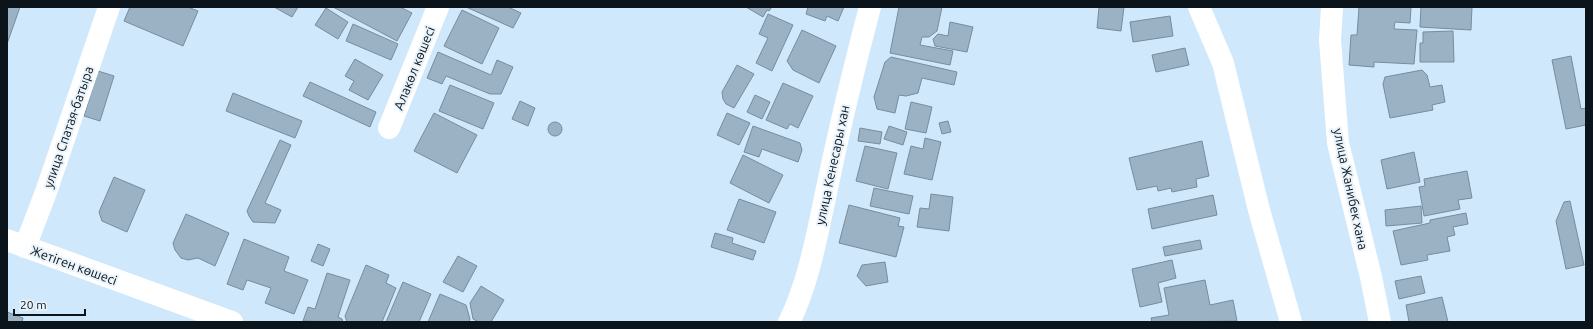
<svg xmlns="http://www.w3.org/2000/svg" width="1593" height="329" font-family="Ubuntu,sans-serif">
<rect width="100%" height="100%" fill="#d0e8fc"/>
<g fill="#9bb2c5" stroke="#768c9f">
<path d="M 7,7 L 20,7 L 7,44 Z"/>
<path d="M 130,7 L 188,7 L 198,11 L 183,46 L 124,21 Z"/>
<path d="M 274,7 L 298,7 L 292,17 Z"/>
<path d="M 333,7 L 400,7 L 412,13 L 397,41 Z"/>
<path d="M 466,7 L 508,7 L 521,13 L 513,28 Z"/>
<path d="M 746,7 L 772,7 L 769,11 L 767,10 L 763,17 Z"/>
<path d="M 808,7 L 844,7 L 838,21 L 827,16 L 825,21 L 806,14 Z"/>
<path d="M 899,7 L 942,7 L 937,31 L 929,37 L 922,37 L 920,45 L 953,51 L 950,65 L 890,53 Z"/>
<path d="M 1099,7 L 1124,7 L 1121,31 L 1097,28 Z"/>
<path d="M 1359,7 L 1411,7 L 1410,23 L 1395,22 L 1394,29 L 1417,30 L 1414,64 L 1374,62 L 1374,67 L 1349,65 L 1351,35 L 1357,35 Z"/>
<path d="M 1421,7 L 1472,7 L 1471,30 L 1420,27 Z"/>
<path d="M 326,8 L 348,22 L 338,39 L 315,25 Z"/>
<path d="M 462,10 L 499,28 L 482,64 L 444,46 Z"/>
<path d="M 768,14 L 793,25 L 772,71 L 756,63 L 768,38 L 759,34 Z"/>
<path d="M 1170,16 L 1173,36 L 1133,42 L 1130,22 Z"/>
<path d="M 950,22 L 973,27 L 967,52 L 935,46 L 933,39 L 938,34 L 948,36 Z"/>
<path d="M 353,24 L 398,44 L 391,60 L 346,41 Z"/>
<path d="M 802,30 L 836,46 L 819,83 L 793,70 L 787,61 Z"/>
<path d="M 1453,31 L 1454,62 L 1420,62 L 1420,43 L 1423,43 L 1423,32 Z"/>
<path d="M 1185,48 L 1189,65 L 1156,72 L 1152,55 Z"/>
<path d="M 438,52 L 491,75 L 497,60 L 513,67 L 501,94 L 490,94 L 446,76 L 442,84 L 427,78 Z"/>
<path d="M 1571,56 L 1581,109 L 1586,108 L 1586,125 L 1566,129 L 1552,60 Z"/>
<path d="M 891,57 L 957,72 L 954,85 L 922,78 L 918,93 L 906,96 L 899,95 L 895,113 L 877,109 L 874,97 L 885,62 Z"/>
<path d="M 355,59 L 383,75 L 368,100 L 349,90 L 354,81 L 345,76 Z"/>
<path d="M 737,65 L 754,74 L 734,108 L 726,104 L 723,99 L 722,92 Z"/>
<path d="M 1422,70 L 1427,75 L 1430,87 L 1442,85 L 1445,102 L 1432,105 L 1433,110 L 1390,118 L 1383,84 L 1385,77 Z"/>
<path d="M 98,71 L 114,76 L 100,121 L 84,116 Z"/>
<path d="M 310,82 L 376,112 L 370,127 L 303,96 Z"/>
<path d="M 783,83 L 813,96 L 798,128 L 790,124 L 787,129 L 766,120 Z"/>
<path d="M 450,85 L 494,103 L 483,129 L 439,111 Z"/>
<path d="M 233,93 L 302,121 L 295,138 L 226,111 Z"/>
<path d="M 755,95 L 770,102 L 762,119 L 747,112 Z"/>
<path d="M 520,101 L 535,108 L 528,126 L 512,119 Z"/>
<path d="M 911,102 L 932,107 L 926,133 L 905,129 Z"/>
<path d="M 434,113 L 477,135 L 457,173 L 414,151 Z"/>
<path d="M 727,113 L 750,123 L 739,145 L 717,135 Z"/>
<path d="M 948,121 L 951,132 L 942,134 L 939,123 Z"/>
<circle cx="555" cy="129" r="7"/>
<path d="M 753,126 L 800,143 L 802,150 L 798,162 L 762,149 L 759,157 L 744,152 Z"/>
<path d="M 889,126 L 907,132 L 903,145 L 884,139 Z"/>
<path d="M 860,128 L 882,132 L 880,144 L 858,141 Z"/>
<path d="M 925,138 L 941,142 L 932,180 L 904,174 L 911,146 L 923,149 Z"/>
<path d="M 280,140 L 291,145 L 265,203 L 281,210 L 275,223 L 253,222 L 249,216 L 247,211 Z"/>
<path d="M 1202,141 L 1209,176 L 1196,179 L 1197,187 L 1172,192 L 1171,188 L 1158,191 L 1157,186 L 1137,190 L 1129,158 Z"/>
<path d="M 865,146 L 897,153 L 888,189 L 856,181 Z"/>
<path d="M 1414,152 L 1420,182 L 1387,189 L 1381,160 Z"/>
<path d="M 743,155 L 783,175 L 769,203 L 730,183 Z"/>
<path d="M 1467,171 L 1472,198 L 1458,200 L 1460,209 L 1424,216 L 1419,187 L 1425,186 L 1424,179 Z"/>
<path d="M 114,177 L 145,190 L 127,232 L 102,221 L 99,212 Z"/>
<path d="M 874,188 L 913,196 L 909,214 L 870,206 Z"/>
<path d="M 931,194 L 953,197 L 949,231 L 917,227 L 920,208 L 929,209 Z"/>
<path d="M 1213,195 L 1217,215 L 1152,229 L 1148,209 Z"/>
<path d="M 739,199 L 776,212 L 764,243 L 727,230 Z"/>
<path d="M 1570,201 L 1584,265 L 1566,269 L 1556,221 L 1564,202 Z"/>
<path d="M 849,205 L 900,218 L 898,226 L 904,227 L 896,257 L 839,243 Z"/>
<path d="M 1421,206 L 1422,223 L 1386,226 L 1385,210 Z"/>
<path d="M 1466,213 L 1468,224 L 1453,227 L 1455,235 L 1447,237 L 1450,251 L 1427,255 L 1428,260 L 1401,265 L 1393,231 L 1430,223 L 1430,220 Z"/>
<path d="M 186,214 L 229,233 L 215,266 L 198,258 L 188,260 L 181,258 L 175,250 L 173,243 Z"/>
<path d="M 715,233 L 733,238 L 732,243 L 756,251 L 753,260 L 711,247 Z"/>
<path d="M 244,239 L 289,257 L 284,271 L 308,280 L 294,314 L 265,303 L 271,288 L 247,280 L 243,290 L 227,284 Z"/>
<path d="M 1200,240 L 1202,249 L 1165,256 L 1163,247 Z"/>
<path d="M 318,244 L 330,249 L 323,266 L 311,261 Z"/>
<path d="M 458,256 L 477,266 L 463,292 L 443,282 Z"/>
<path d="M 1172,260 L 1176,278 L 1158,283 L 1162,302 L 1140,307 L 1132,269 Z"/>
<path d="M 885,262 L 888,282 L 866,286 L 857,276 L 862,265 Z"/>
<path d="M 366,265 L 389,275 L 386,283 L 396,288 L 382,322 L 347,322 L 345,316 Z"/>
<path d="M 327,273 L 350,280 L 338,317 L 342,319 L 343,322 L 303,321 L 308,307 L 315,309 Z"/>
<path d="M 1421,276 L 1425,293 L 1399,299 L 1395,281 Z"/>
<path d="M 1205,280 L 1210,305 L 1233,300 L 1237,321 L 1152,322 L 1151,318 L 1169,315 L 1164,288 Z"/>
<path d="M 403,282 L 431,294 L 419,322 L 386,322 Z"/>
<path d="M 481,286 L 504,300 L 491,322 L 479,322 L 473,319 L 470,303 Z"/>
<path d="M 440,294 L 466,305 L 470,319 L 469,322 L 428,322 Z"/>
<path d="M 1442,297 L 1448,322 L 1409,322 L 1406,305 Z"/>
<path d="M 7,312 L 23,318 L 22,322 L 7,322 Z"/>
</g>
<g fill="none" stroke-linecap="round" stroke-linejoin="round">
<g stroke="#fff" stroke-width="22">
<path d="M 1199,7 L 1223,63 L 1259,210 L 1291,322"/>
<path d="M 1332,7 L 1330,40 L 1338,143 L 1371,277 L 1380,322"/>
<path d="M 389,128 L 438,7"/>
<path d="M 7,240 L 232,322"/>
<path d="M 25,247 L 46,192 L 109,7"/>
<path d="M 789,322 C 810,281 819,224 829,179 C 841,121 855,64 870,7"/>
</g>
</g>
<g text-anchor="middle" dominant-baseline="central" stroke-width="4" stroke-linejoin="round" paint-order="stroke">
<g font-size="13" fill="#0b141a" stroke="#e9f3fb">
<text transform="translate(414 68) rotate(-68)">Алакөл көшесі</text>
<text transform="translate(68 127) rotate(-71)">улица Спатая-батыра</text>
<text transform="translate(832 165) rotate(-78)">улица Кенесары хан</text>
<text transform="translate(1351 189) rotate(78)">улица Жанибек хана</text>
<text transform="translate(74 265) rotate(20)">Жетіген көшесі</text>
</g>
</g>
<rect width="1593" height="329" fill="none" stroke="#0b141a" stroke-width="16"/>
<path d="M14 309v6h71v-6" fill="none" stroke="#0b141a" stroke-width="2"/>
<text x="20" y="309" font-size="12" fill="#0b141a" stroke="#e9f3fb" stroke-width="3" paint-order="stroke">20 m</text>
</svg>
